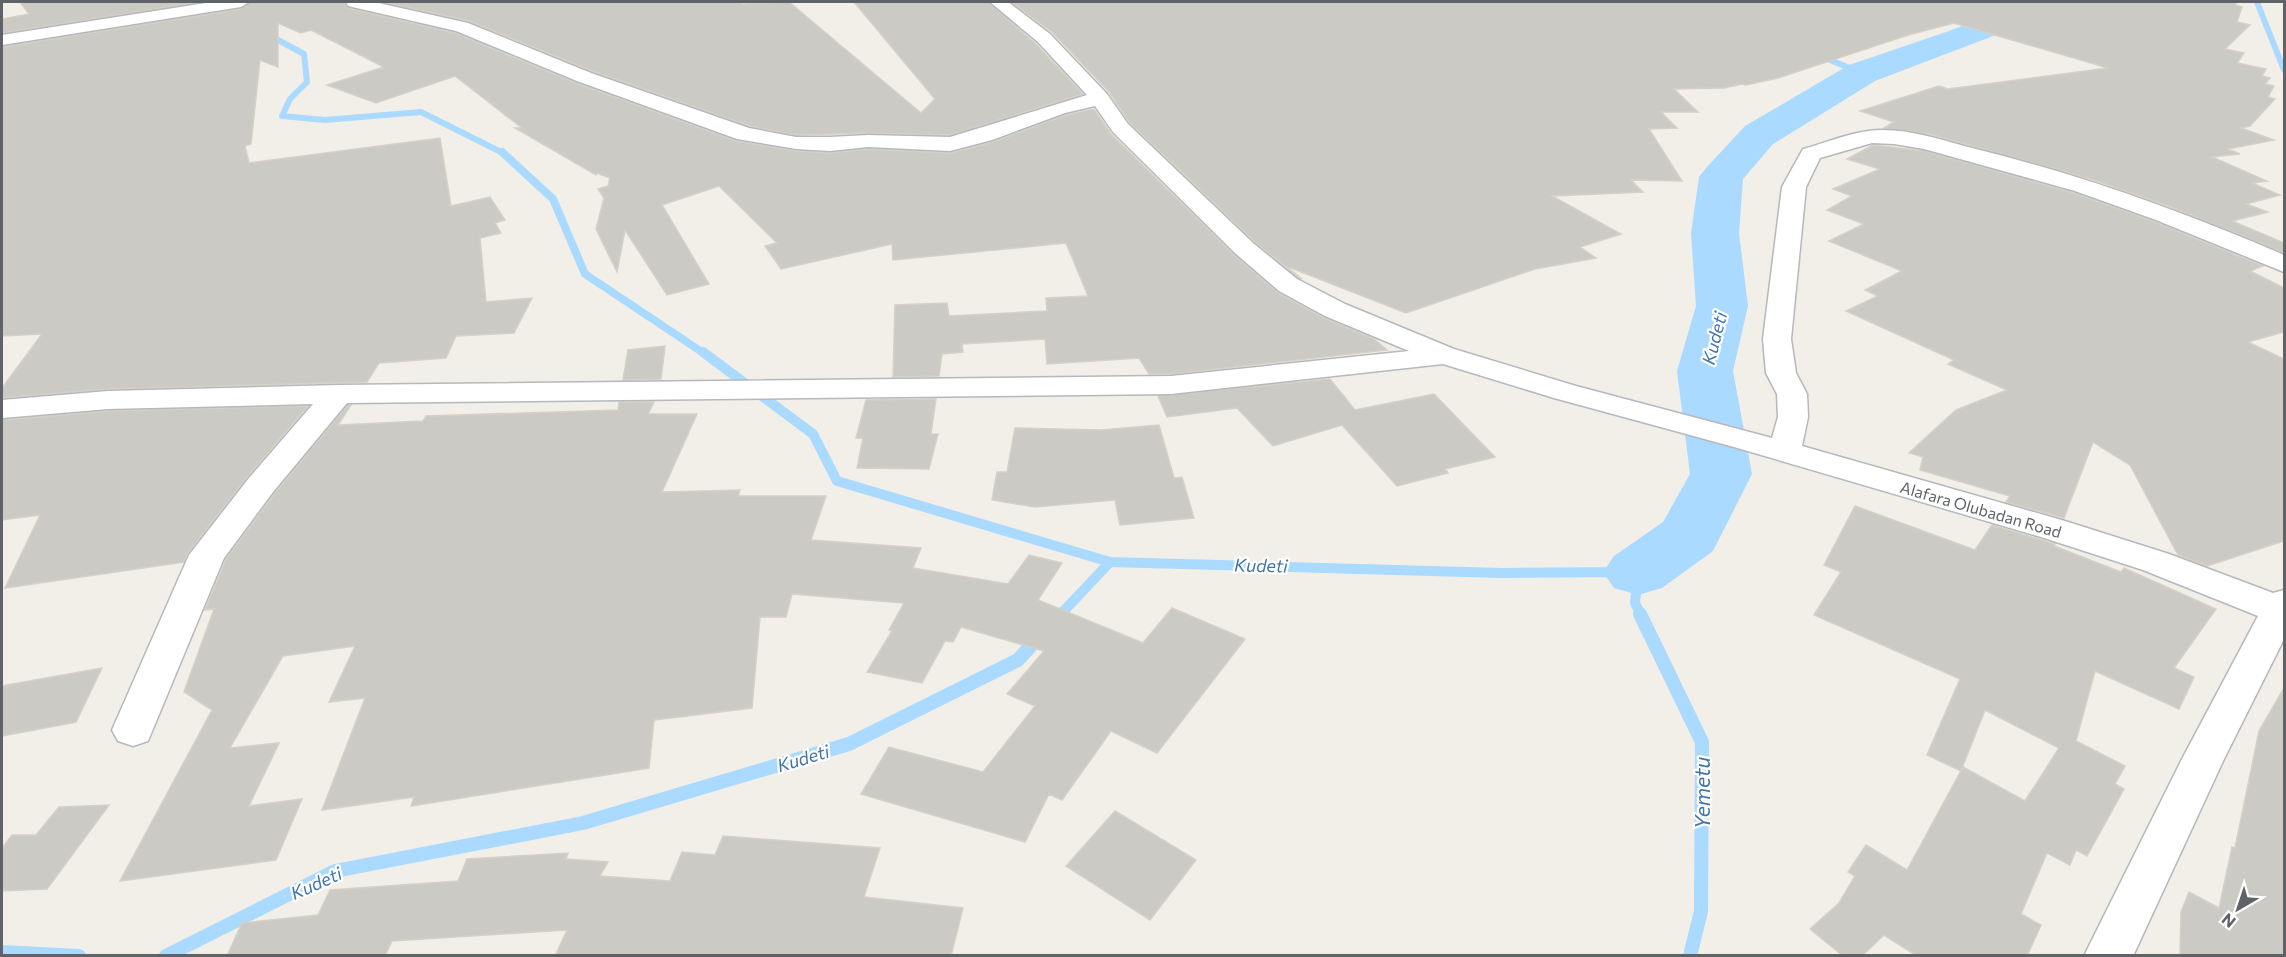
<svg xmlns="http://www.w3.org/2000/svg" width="2286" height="957" font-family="Commissioner,sans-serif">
<rect width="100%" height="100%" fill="#f1efe8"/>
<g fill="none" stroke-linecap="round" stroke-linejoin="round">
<g stroke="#aadaff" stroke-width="6">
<path d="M 214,2 L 238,19"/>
<path d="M 2257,2 L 2284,70"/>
<path d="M 265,33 L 304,54 L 307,82 L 290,99 L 282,116 L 325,120 L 421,112 L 505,154"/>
<path d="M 1820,56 L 1862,73"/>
</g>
<path stroke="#aadaff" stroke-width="8" d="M 502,152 L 553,199 L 585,274 L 705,354"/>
<g stroke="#aadaff" stroke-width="10">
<path d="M 703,352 L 813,434 L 837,481 L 1110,562 L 1502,573 L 1638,572 L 1635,603 L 1641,615"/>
<path d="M 1060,615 L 1110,562"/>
</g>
<g stroke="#aadaff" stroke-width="14">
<path d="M 1640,614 L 1702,742 L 1701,911 L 1690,956"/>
<path d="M 1056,620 L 1062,614"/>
<path d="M 2,952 L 79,956"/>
<path d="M 166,956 L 335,871 L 583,823 L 849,744 L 1018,660 L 1039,637"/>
</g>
<path fill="#aadaff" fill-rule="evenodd" d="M 2023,2 L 2069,2 L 2064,9 L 1875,81 L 1773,144 L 1743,179 L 1739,233 L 1748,306 L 1733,371 L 1752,474 L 1713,551 L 1662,588 L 1638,595 L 1614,588 L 1603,572 L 1614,556 L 1663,522 L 1690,474 L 1677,371 L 1696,306 L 1691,233 L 1699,177 L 1706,168 L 1745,126 L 1849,65 L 1949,31 Z"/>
</g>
<g fill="#cccac5" stroke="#d6d1c6" stroke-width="1.5">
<path d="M 20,2 L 201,2 L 2,33 L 2,19 L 29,14 Z"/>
<path d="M 251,2 L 344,2 L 347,8 L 455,33 L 576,83 L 736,141 L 796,151 L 830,153 L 868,149 L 951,153 L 993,142 L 1066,115 L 1094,109 L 1111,134 L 1234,255 L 1278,293 L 1324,318 L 1374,339 L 1387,350 L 1171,374 L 1149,374 L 1139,358 L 1047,364 L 1045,339 L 962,344 L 963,352 L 942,354 L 939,376 L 893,377 L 895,305 L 947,303 L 949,316 L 1047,311 L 1046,298 L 1088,296 L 1066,243 L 893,260 L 892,244 L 781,269 L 765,246 L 777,243 L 719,186 L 662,205 L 709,284 L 667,295 L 625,230 L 617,272 L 596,229 L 604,198 L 598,189 L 608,186 L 610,178 L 597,173 L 596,175 L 515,128 L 522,128 L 455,76 L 376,103 L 327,85 L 384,67 L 311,30 L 301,33 L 278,23 L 278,67 L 260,60 L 251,144 L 245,146 L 249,163 L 440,138 L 451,206 L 490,197 L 505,220 L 495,223 L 501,233 L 480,238 L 486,302 L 532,298 L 514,333 L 456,336 L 446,358 L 379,363 L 367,382 L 108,389 L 2,398 L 2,388 L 42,334 L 2,336 L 2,47 L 241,9 Z"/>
<path d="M 382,2 L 740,2 L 743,4 L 789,2 L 921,113 L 935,99 L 854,2 L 988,2 L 1036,44 L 1083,94 L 950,135 L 868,133 L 796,135 L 750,126 L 592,71 L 469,21 Z"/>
<path d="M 1011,2 L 2236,2 L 2236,5 L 2242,7 L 2237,22 L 2250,25 L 2225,49 L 2244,53 L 2237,63 L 2266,69 L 2262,76 L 2270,78 L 2265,84 L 2274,86 L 2268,97 L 2275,99 L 2250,126 L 2241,128 L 2274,140 L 2228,149 L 2240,154 L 2212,157 L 2267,181 L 2252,183 L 2280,195 L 2246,204 L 2268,212 L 2232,221 L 2284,243 L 2284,253 L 2171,207 L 2094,180 L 1930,134 L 1884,128 L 1894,122 L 1860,111 L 1939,86 L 1948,89 L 2108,68 L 1954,23 L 1908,35 L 1778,78 L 1746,85 L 1742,84 L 1724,88 L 1674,89 L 1698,112 L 1661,112 L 1677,128 L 1649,129 L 1682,181 L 1631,180 L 1643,192 L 1552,196 L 1621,234 L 1580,247 L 1596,258 L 1535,269 L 1406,313 L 1286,266 L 1302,279 L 1298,277 L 1254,241 L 1130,123 L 1109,92 L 1052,32 Z"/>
<path d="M 1873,145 L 1924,151 L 2074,193 L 2155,222 L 2263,266 L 2250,271 L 2284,288 L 2284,332 L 2248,342 L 2284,359 L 2284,541 L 2207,566 L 2178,555 L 2130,465 L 2093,442 L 2064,518 L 2006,502 L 2010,496 L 1920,470 L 1923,457 L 1909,453 L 1956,410 L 2007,390 L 1948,364 L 1954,360 L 1846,311 L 1878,296 L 1865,290 L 1902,271 L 1829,241 L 1864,224 L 1827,210 L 1852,196 L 1833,189 L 1880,169 L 1847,159 Z"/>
<path d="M 665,346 L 661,379 L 623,380 L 628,350 Z"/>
<path d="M 1330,379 L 1355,410 L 1434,394 L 1495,457 L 1445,469 L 1448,473 L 1397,486 L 1342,425 L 1273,446 L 1237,408 L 1167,417 L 1158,396 Z"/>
<path d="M 936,399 L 931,434 L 938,434 L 929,469 L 857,468 L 863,438 L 856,438 L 866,400 Z"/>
<path d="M 619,402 L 654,402 L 648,414 L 697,414 L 662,492 L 740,490 L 738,496 L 826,496 L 811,540 L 921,548 L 913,568 L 1008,584 L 1029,555 L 1062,563 L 1038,600 L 1143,643 L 1172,608 L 1245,639 L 1157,753 L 1111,731 L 1062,800 L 1049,794 L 1025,842 L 861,794 L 889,747 L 983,772 L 1035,706 L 1007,694 L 1044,651 L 961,627 L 953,642 L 945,641 L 922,683 L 867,672 L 892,631 L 889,630 L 904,603 L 792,594 L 786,617 L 760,617 L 752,708 L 654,720 L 649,768 L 411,806 L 414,797 L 322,810 L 365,698 L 329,702 L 355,646 L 283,656 L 230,748 L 279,743 L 249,806 L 302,799 L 276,860 L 120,881 L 212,710 L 184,692 L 214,609 L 205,610 L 226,559 L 275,493 L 348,405 L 351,405 L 338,425 L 423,421 L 426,416 L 618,410 Z"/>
<path d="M 308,406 L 247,477 L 187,554 L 184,562 L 5,588 L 40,515 L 2,520 L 2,420 L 108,411 Z"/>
<path d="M 1159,425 L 1174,478 L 1182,477 L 1194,518 L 1120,525 L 1115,500 L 1035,507 L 992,500 L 997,472 L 1007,472 L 1015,428 L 1101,430 Z"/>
<path d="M 1855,506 L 1975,550 L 1992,525 L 2055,544 L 2054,546 L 2121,572 L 2124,568 L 2216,609 L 2174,668 L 2194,677 L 2179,709 L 2095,671 L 2076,741 L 2125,766 L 2115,784 L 2124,789 L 2087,856 L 2076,850 L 2070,865 L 2047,853 L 2021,914 L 2041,925 L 2027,956 L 1917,956 L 1884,935 L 1862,956 L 1843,956 L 1810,929 L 1839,903 L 1855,876 L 1848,872 L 1866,845 L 1907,870 L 1963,767 L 2025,801 L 2059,748 L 1985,710 L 1961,771 L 1927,755 L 1960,679 L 1814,615 L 1841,572 L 1824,565 Z"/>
<path d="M 102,668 L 76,722 L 2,736 L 2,686 Z"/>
<path d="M 2284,688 L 2284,956 L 2180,956 L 2181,912 L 2189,892 L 2219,908 L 2232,847 L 2235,848 L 2259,731 Z"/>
<path d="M 109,805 L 47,889 L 2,891 L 2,848 L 12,835 L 36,835 L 59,807 Z"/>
<path d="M 1115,811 L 1196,860 L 1150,920 L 1066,866 Z"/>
<path d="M 723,836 L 880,848 L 864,897 L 963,908 L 951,956 L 555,956 L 567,930 L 392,941 L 385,956 L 227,956 L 242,923 L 318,915 L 330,890 L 458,881 L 467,859 L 568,853 L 566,859 L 608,862 L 600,876 L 670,881 L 682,852 L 715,855 Z"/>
</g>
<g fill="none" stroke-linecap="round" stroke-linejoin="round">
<g stroke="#b5b8bc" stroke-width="3">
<g id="minor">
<path d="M 212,2 L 249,2 L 241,7 L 2,45 L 2,35 Z"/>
<path d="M 346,2 L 374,2 L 468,23 L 591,73 L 749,128 L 796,137 L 830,137 L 868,135 L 950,137 L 1087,95 L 1038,42 L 990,2 L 1008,2 L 1050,34 L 1107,94 L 1128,124 L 1253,243 L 1297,279 L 1345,304 L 1454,349 L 1576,386 L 1772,438 L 1778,417 L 1777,394 L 1766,373 L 1763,339 L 1782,187 L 1803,149 C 1829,142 1855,130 1882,130 C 1914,130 1945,141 1976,149 C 2082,175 2184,212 2284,255 L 2284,272 L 2156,220 L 2075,191 L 1924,149 L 1894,144 L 1872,143 L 1820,158 L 1806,187 L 1791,339 L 1796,373 L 1807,394 L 1808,417 L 1802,446 L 2065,521 L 2169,554 L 2273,593 L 2284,590 L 2284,639 L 2224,759 L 2133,956 L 2084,956 L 2182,759 L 2258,616 L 2143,570 L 2041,537 L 1734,447 L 1554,398 L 1443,364 L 1171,394 L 347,403 L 273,492 L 224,558 L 148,741 L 133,746 L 118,741 L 112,730 L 189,555 L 249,478 L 313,404 L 108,409 L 2,418 L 2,400 L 108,391 L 338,385 L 1171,376 L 1409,351 L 1325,316 L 1279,291 L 1235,253 L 1113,132 L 1095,106 L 1065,113 L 992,140 L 950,151 L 868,147 L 830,151 L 796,149 L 737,139 L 577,81 L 456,31 L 348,6 Z"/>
</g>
</g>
<use href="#minor" fill="#fff" fill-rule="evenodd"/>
</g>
<g text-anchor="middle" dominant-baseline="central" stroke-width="4.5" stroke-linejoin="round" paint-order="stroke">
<g font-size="16" fill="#5f6368" stroke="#fff">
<text transform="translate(1981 509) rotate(16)">Alafara Olubadan Road</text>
</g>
<g font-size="18" font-style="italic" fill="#4174aa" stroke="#fff">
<text transform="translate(1714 338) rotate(-76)">Kudeti</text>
<text transform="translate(1261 565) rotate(1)">Kudeti</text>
<text transform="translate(803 758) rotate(-17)">Kudeti</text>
<text transform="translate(316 883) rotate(-24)">Kudeti</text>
</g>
<g font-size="21" font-style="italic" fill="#4174aa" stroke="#fff">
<text transform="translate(1701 793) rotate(-90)">Yemetu</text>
</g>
</g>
<rect width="2286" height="957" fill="none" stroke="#5f6368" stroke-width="6"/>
<g transform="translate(2238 909) rotate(219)" stroke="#ffffff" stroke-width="4.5" paint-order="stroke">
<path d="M0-4.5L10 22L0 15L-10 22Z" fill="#5f6368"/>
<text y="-9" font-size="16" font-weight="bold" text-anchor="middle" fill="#5f6368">N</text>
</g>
</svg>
